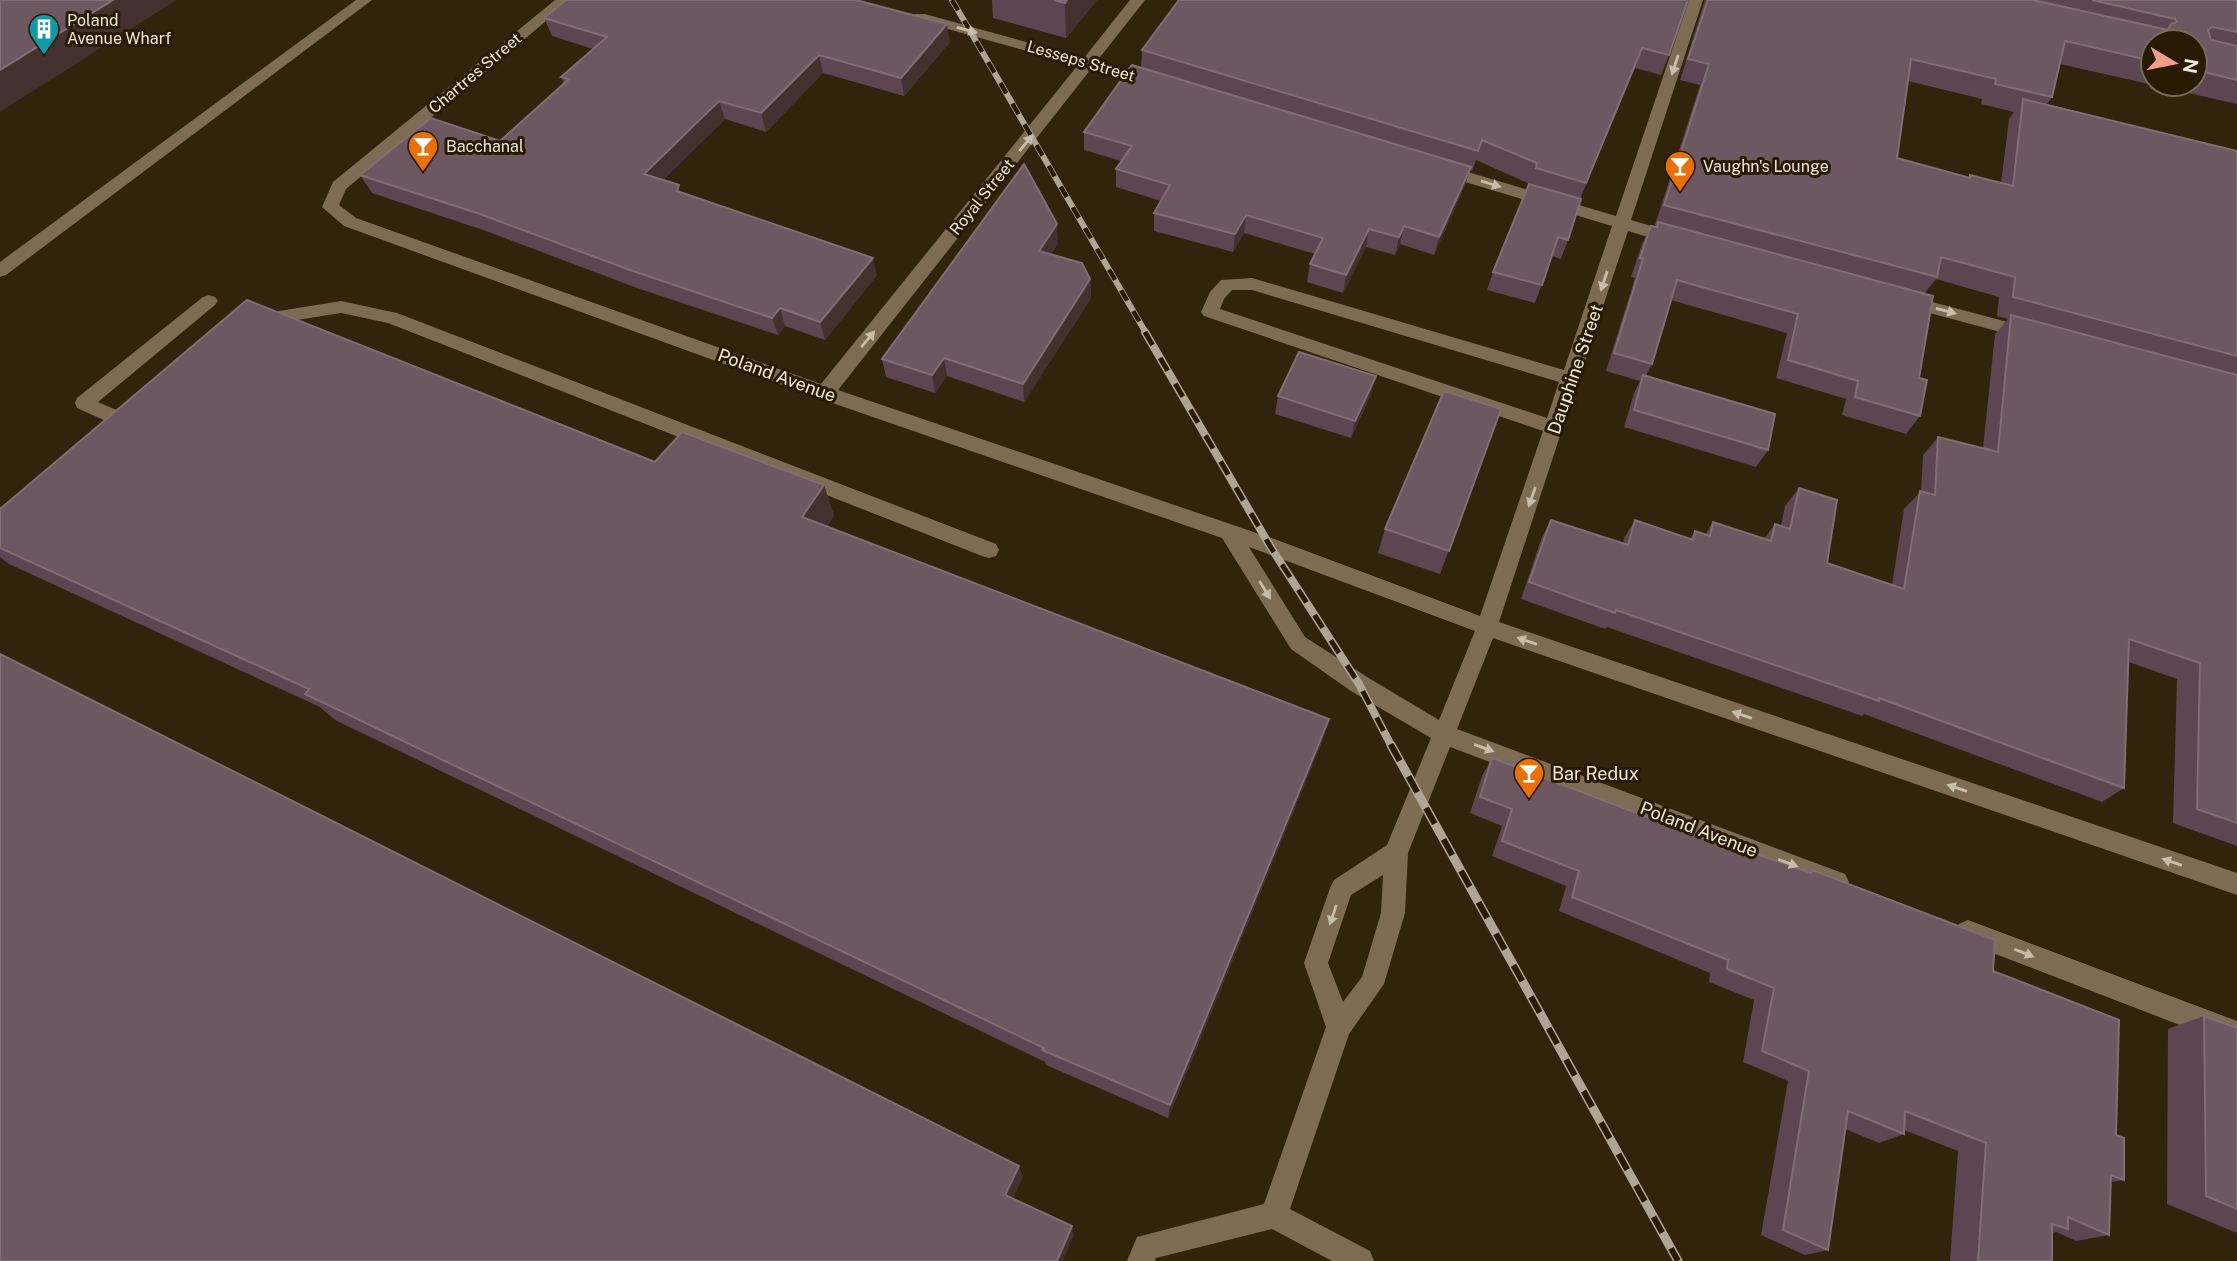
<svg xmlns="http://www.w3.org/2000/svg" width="2237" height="1261" font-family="'Public Sans',sans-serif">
<rect width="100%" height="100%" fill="#32230c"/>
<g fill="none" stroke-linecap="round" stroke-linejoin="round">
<g fill="#7d6c53" fill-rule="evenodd">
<path d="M 356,0 L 372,0 L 6,275 L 0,277 L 0,262 Z"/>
<path d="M 555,0 L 571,0 L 346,189 L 339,205 L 356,218 L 821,384 L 1078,65 L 915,20 L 913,17 L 915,14 L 925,14 L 1084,58 L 1130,0 L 1145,0 L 1097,61 L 1157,78 L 1160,81 L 1157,84 L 1152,86 L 1091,69 L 838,390 L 1277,540 L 1480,616 L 1543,431 L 1204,316 L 1201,312 L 1210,292 L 1221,280 L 1252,278 L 1564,370 L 1612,226 L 1435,173 L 1433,169 L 1441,164 L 1616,216 L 1689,0 L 1703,0 L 1631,220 L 1681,235 L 1683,239 L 1675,245 L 1628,231 L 1580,376 L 1581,379 L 1577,384 L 1499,622 L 2237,873 L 2237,895 L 1493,638 L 1457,729 L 1845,874 L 1849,882 L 1845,890 L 1837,893 L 1450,747 L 1408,853 L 1405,913 L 1384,984 L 1349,1034 L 1290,1209 L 1370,1251 L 1374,1261 L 1332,1261 L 1272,1229 L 1156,1258 L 1155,1261 L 1127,1261 L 1137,1237 L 1264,1204 L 1326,1027 L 1304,963 L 1330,888 L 1334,880 L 1387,845 L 1431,738 L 1351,691 L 1291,649 L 1222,538 L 818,398 L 344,226 L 322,207 L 333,182 ZM 1232,290 L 1252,290 L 1559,382 L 1547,418 L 1220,309 L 1224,299 ZM 1249,547 L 1475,631 L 1439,720 L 1367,677 L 1305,637 ZM 1383,875 L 1381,913 L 1362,977 L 1343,1002 L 1328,963 L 1351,895 Z"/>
<path d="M 209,295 L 215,297 L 218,301 L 215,305 L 98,402 L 142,421 L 144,426 L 142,431 L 135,433 L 128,431 L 77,408 L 75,403 L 77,398 L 203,297 Z"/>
<path d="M 1906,295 L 2030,328 L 2036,329 L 2039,334 L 2036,339 L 2030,340 L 1900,305 L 1897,301 Z"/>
<path d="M 341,301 L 397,313 L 996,544 L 999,550 L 996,556 L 989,558 L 982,556 L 388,323 L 341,313 L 278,323 L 264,332 L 258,331 L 255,326 L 267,314 L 273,312 Z"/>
<path d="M 1968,920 L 2237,1021 L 2237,1047 L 1959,940 L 1956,932 L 1959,924 Z"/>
</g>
<g stroke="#b0a594" stroke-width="6">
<path id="rail-far2" d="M 952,0 L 1146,333"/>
</g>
<g stroke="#b0a594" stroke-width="8">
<path id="rail-far1" d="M 1145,332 L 1270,546 L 1359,684 L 1392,747"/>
</g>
<g stroke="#b0a594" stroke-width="9">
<path id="rail" d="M 1391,745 L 1678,1261"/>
</g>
<use href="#rail-far2" stroke="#281a03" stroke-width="4.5" stroke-dasharray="12" stroke-linecap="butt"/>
<use href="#rail-far1" stroke="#281a03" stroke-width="5" stroke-dasharray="15" stroke-linecap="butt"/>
<use href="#rail" stroke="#281a03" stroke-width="6" stroke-dasharray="18" stroke-linecap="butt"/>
</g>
<g fill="#5d4552" fill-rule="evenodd">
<path d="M 992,0 L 1097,0 L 1066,38 L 993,18 Z"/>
<path d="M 1688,0 L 1669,55 L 1661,75 L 1635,68 L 1580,199 L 1568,240 L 1561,259 L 1552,256 L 1535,303 L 1487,290 L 1493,272 L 1530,184 L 1476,160 L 1472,171 L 1470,170 L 1465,185 L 1434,255 L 1400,244 L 1395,255 L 1366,247 L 1343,293 L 1307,282 L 1310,264 L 1315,254 L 1244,233 L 1233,252 L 1154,231 L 1154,213 L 1161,201 L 1116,187 L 1116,169 L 1121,161 L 1084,150 L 1084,132 L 1141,67 L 1142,50 Z"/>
<path d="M 1705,0 L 2237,0 L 2237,104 L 2060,64 L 2052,97 L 2047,104 L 2237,151 L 2237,846 L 2173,823 L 2177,679 L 2129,662 L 2124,788 L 2102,802 L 1864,714 L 1862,716 L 1607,627 L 1605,629 L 1521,599 L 1542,537 L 1551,520 L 1623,544 L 1624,538 L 1635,520 L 1690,539 L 1695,531 L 1705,535 L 1713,522 L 1764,539 L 1775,524 L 1781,526 L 1785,506 L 1799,488 L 1827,563 L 1892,585 L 1904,509 L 1921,491 L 1923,455 L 1938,437 L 1983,448 L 1995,334 L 2008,319 L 1997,316 L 1999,297 L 1936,279 L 1925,293 L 1919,378 L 1920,416 L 1906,434 L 1842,415 L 1846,399 L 1776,378 L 1787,333 L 1671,300 L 1652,364 L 1646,376 L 1768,450 L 1756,467 L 1624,427 L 1634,393 L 1640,381 L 1606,371 L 1635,278 L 1631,277 L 1642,244 L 1651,226 L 1656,227 L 1657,225 L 1655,225 L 1700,85 L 1680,80 ZM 2153,42 L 2195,42 L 2195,84 L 2153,84 ZM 1908,81 L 1982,99 L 1981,104 L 2014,112 L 2009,119 L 2001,183 L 1970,175 L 1969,178 L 1897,158 Z"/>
<path d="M 544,18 L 950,42 L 904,96 L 823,73 L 766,132 L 725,119 L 663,180 L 682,193 L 877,275 L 825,340 L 785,326 L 778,335 L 637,288 L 486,231 L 372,193 L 360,175 L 500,141 L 564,84 L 561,77 L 593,49 L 552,36 Z"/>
<path d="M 1058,243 L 1051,254 L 1090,279 L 1091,298 L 1024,402 L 947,376 L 935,393 L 886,377 L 882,359 Z"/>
<path d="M 1371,394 L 1351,438 L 1275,414 L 1278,396 Z"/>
<path d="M 1501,409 L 1440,574 L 1378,553 L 1385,529 Z"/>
<path d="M 655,462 L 824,485 L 834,516 L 827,526 L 1321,744 L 1168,1118 L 1046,1065 L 1045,1062 L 335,720 L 320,707 L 9,564 L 0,557 L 0,509 Z"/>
<path d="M 1492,758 L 1744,854 L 1748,851 L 1809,872 L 1812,870 L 1993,971 L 2116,1135 L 2124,1180 L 2111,1182 L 2109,1235 L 2076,1241 L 2056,1232 L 2052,1233 L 2052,1261 L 1950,1261 L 1958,1151 L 1904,1130 L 1904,1134 L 1879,1143 L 1845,1129 L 1828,1250 L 1805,1255 L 1761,1235 L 1788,1081 L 1743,1062 L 1754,1000 L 1709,982 L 1710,973 L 1559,911 L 1566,886 L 1492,856 L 1502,826 L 1470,813 L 1482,776 Z"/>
<path d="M 2204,1016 L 2237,1028 L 2237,1233 L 2167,1204 L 2168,1029 Z"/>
</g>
<g fill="#453030">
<path d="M 113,0 L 176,0 L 0,112 L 0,70 Z"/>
<path d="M 1067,0 L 1097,0 L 1066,38 L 1065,3 Z"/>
<path d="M 947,24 L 950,42 L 904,96 L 901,78 Z"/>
<path d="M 819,55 L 823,73 L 766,132 L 761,113 Z"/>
<path d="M 719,101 L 725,119 L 651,192 L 644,174 Z"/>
<path d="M 1471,167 L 1465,185 L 1434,255 L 1439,237 Z"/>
<path d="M 1246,215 L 1244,233 L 1233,252 L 1235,234 Z"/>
<path d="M 1057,224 L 1058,243 L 1041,269 L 1039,251 Z"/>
<path d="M 1404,226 L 1400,244 L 1395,255 L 1399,237 Z"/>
<path d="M 1369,229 L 1366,247 L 1343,293 L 1346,275 Z"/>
<path d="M 873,258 L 877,275 L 825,340 L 820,322 Z"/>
<path d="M 1090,279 L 1091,298 L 1024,402 L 1023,384 Z"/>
<path d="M 780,308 L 785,326 L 778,335 L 772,318 Z"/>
<path d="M 944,358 L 947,376 L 935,393 L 932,375 Z"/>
<path d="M 1376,376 L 1371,394 L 1351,438 L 1355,421 Z"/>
<path d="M 824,485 L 834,516 L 813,547 L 802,517 Z"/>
<path d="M 1329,719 L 1321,744 L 1168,1118 L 1170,1105 Z"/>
<path d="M 1019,1166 L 1023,1177 L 1010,1205 L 1005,1195 Z"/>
<path d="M 1072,1226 L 1074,1235 L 1063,1261 L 1057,1261 Z"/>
</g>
<g fill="#6d5761" stroke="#816d74" stroke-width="2">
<path d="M 0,0 L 113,0 L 0,70 Z"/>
<path d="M 566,0 L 856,0 L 947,24 L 901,78 L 819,55 L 761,113 L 719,101 L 644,174 L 679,185 L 677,191 L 873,258 L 820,322 L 780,308 L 772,318 L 630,270 L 477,213 L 360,175 L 431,118 L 500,141 L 569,79 L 561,77 L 607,37 L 544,18 Z"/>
<path d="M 1054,0 L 1067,0 L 1065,3 Z"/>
<path d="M 1179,0 L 1688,0 L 1669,55 L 1642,48 L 1586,183 L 1536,168 L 1537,163 L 1482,140 L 1478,151 L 1142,50 Z"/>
<path d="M 1708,0 L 2033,0 L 2168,30 L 2171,24 L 2177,22 L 2175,19 L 2092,0 L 2237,0 L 2237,32 L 2212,27 L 2208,30 L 2211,40 L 2237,46 L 2237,80 L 2195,70 L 2195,42 L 2153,42 L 2153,61 L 2065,41 L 2052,97 L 1995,84 L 1996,79 L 1911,59 L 1897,158 L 1970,178 L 1970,175 L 2013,186 L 2023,99 L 2237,151 L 2237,356 L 2013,297 L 2015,277 L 1941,257 L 1937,277 L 1664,205 L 1709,64 L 1688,59 Z"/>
<path d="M 1132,65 L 1471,167 L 1439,237 L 1404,226 L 1399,237 L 1369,229 L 1346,275 L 1310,264 L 1323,238 L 1246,215 L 1235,234 L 1154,213 L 1170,185 L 1116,169 L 1132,146 L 1084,132 Z"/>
<path d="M 1024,164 L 1057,224 L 1039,251 L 1082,263 L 1090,279 L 1023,384 L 944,358 L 932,375 L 882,359 Z"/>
<path d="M 1529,184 L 1581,199 L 1568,240 L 1558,237 L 1542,285 L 1493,272 Z"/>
<path d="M 1658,222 L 1933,296 L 1919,378 L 1927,380 L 1920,416 L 1855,397 L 1858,381 L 1788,360 L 1798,314 L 1677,280 L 1652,364 L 1614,353 L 1643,259 L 1640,258 L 1651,226 L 1657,227 Z"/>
<path d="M 247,300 L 655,462 L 682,432 L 824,485 L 802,517 L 1329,719 L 1170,1105 L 1042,1050 L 1044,1048 L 305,694 L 309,689 L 0,548 L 0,509 Z"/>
<path d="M 2011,315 L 2237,375 L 2237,823 L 2197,809 L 2200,663 L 2129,639 L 2124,788 L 1879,698 L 1879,701 L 1616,610 L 1615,613 L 1529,582 L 1551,520 L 1628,545 L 1635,520 L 1693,540 L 1695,531 L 1710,536 L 1713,522 L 1771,541 L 1775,524 L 1790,529 L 1799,488 L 1837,500 L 1827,563 L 1904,589 L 1920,491 L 1935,495 L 1938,437 L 1998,452 Z"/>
<path d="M 1299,352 L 1376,376 L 1355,421 L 1278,396 Z"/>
<path d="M 1643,375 L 1775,414 L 1768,450 L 1634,410 Z"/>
<path d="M 1444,391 L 1501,409 L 1449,551 L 1385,529 Z"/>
<path d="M 0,654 L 1019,1166 L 1005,1195 L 1072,1226 L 1057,1261 L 0,1261 Z"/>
<path d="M 1492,758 L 1747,855 L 1748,851 L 1811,873 L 1812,870 L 1995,940 L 1993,971 L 2119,1020 L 2116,1135 L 2124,1138 L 2124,1180 L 2111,1175 L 2109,1235 L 2068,1217 L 2068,1229 L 2052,1224 L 2052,1261 L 1978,1261 L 1986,1143 L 1905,1111 L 1904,1134 L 1848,1111 L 1828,1250 L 1783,1230 L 1809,1071 L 1762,1051 L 1774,988 L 1727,969 L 1728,960 L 1572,897 L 1579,871 L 1502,841 L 1512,809 L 1480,797 Z"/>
<path d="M 2204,1016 L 2237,1028 L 2237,1209 L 2206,1196 Z"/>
</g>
<defs><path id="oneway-solid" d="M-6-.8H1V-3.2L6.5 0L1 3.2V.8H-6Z" transform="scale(1.75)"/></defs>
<g fill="#c8bcaa">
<use href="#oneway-solid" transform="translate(967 30) rotate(15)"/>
<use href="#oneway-solid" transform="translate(1675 65) rotate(108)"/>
<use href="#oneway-solid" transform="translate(1026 143) rotate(-51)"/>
<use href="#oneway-solid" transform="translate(1491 184) rotate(17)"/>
<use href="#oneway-solid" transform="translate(1604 281) rotate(108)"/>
<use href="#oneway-solid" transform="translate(1946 311) rotate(15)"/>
<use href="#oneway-solid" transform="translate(868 339) rotate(-51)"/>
<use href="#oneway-solid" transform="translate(1532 497) rotate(109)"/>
<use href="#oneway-solid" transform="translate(1265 590) rotate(58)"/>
<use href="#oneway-solid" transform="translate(1527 641) rotate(-161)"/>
<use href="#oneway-solid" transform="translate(1742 715) rotate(-161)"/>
<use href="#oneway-solid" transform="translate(1484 748) rotate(20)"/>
<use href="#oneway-solid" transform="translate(1957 788) rotate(-161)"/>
<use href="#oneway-solid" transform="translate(2172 862) rotate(-161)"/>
<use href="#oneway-solid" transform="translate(1788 863) rotate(21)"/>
<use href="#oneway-solid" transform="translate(1333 915) rotate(109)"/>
<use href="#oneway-solid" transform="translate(2024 953) rotate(21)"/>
</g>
<defs>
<g id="building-pin" transform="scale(1.575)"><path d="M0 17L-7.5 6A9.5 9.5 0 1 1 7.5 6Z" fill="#0f9aa8" stroke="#281a03"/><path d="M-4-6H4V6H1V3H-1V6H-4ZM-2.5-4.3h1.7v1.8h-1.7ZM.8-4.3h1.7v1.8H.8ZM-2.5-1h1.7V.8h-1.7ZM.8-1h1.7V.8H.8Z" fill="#fff"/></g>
<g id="bar-pin" transform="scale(1.575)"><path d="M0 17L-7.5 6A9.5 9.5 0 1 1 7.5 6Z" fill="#e8710a" stroke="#281a03"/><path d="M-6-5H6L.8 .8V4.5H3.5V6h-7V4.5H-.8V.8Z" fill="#fff"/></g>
</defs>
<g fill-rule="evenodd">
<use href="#building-pin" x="44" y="29"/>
<use href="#bar-pin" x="423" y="146"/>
<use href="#bar-pin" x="1680" y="166"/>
<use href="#bar-pin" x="1529" y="773"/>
</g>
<g text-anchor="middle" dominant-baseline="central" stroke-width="6" stroke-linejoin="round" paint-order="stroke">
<g font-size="16" fill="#f0e7d9" stroke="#281a03" text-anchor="start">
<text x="67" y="20">Poland<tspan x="67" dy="18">Avenue Wharf</tspan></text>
<text x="446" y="146">Bacchanal</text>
<text x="1703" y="166">Vaughn's Lounge</text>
</g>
<g font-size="16" fill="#f0e7d9" stroke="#281a03">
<text transform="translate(1081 61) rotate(16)">Lesseps Street</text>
<text transform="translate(475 73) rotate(-40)">Chartres Street</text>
<text transform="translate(982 197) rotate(-51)">Royal Street</text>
</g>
<g font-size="18" fill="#f0e7d9" stroke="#281a03">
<text transform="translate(1575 369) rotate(-71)">Dauphine Street</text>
<text transform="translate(777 375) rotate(20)">Poland Avenue</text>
<text transform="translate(1699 829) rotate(21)">Poland Avenue</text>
</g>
<g font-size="18" fill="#f0e7d9" stroke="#281a03" text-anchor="start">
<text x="1552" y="773">Bar Redux</text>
</g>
</g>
<g transform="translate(2174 63) rotate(100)"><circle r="33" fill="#281a03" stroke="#786c59" stroke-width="2"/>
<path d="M0-5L12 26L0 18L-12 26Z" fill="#f49d8d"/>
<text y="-10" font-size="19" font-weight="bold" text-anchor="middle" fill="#f0e7d9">N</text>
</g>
</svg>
